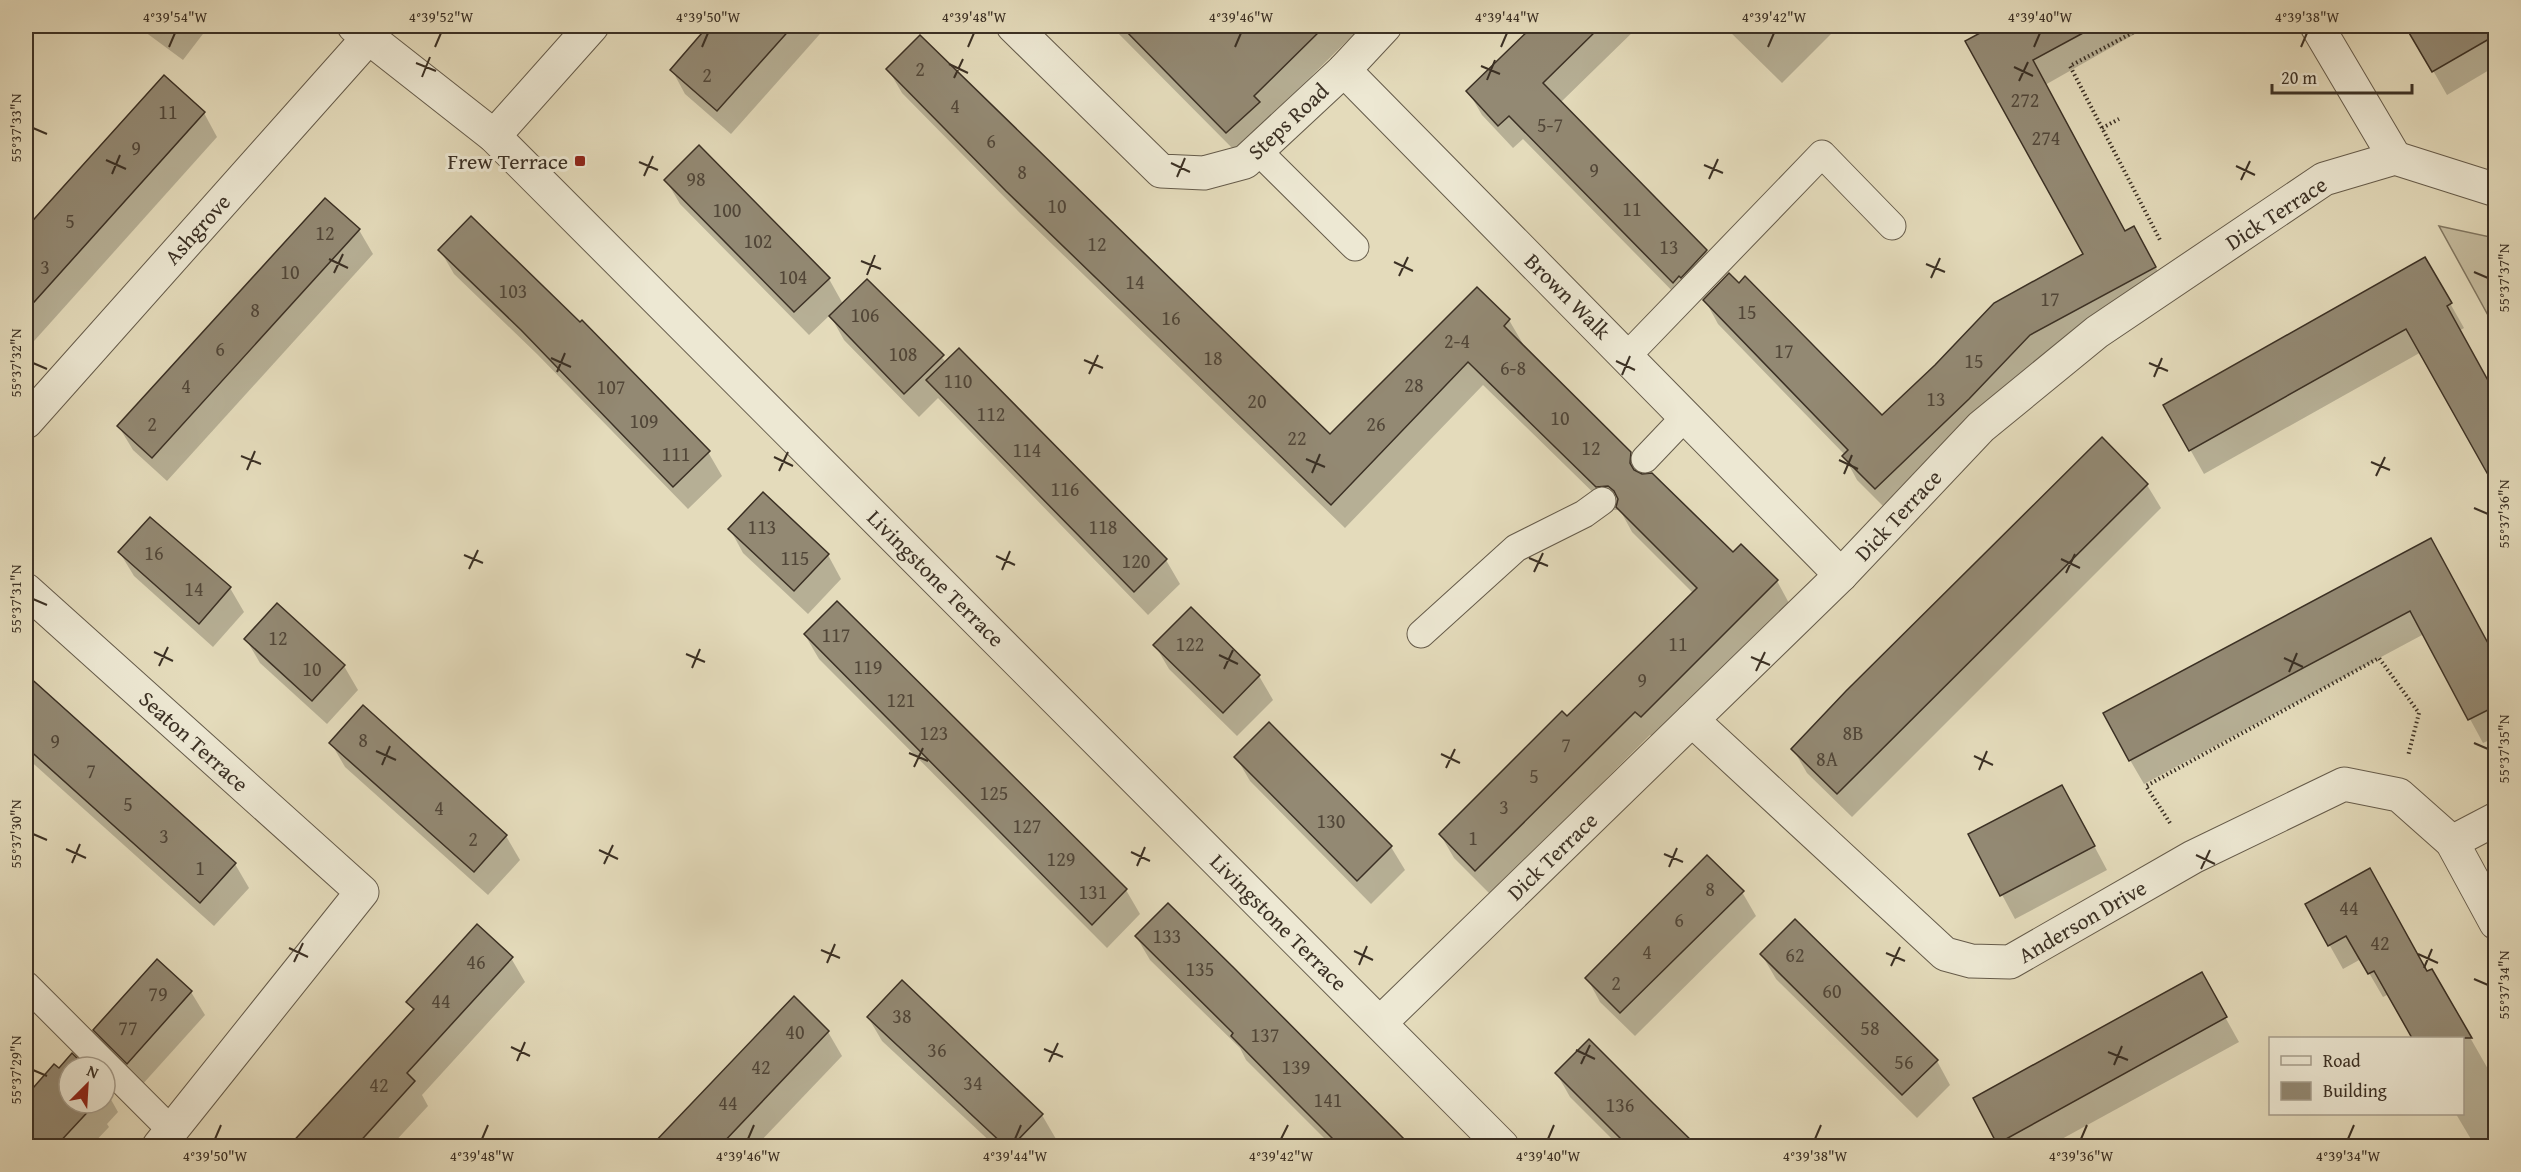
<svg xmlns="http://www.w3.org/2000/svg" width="2521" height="1172" font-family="'Gentium Book Plus',serif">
<rect width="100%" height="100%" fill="#e4dbbb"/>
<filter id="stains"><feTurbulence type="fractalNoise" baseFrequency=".00333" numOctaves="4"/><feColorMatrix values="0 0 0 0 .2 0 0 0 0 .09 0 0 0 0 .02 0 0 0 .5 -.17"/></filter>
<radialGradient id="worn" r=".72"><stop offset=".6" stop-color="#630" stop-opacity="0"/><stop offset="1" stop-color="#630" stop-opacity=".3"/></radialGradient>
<path fill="#c7bea1" stroke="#817762" stroke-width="1.5" d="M 2439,226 L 2495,238 L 2495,328 Z"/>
<g fill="#0003">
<path d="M 137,26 L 209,26 L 183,60 Z"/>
<path d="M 463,26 L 477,26 L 472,33 Z"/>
<path d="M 711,26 L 827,26 L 731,134 L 685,94 L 672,70 Z"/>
<path d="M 1111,26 L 1182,26 L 1221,64 L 1260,26 L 1362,26 L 1268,119 L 1240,156 Z"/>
<path d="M 1535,26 L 1639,26 L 1560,103 L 1706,251 L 1720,275 L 1687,306 L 1523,139 L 1513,148 L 1482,115 L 1468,91 Z"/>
<path d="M 1724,26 L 1839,26 L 1782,83 Z"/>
<path d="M 1995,26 L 2149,26 L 2045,85 L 2125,233 L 2147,252 L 2169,291 L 1889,512 L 1857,480 L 1844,456 L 1845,455 L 1718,324 L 1705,300 L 1882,417 L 2085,255 L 1967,41 Z"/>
<path d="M 2417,26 L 2496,26 L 2496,66 L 2447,95 L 2411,32 L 2418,28 Z"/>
<path d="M 888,69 L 1330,436 L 1509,320 L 1523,344 L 1521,345 L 1630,453 L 1643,476 L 1734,554 L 1777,581 L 1790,605 L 1656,740 L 1650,735 L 1490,894 L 1454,858 L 1440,834 L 1567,718 L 1694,594 L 1632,532 L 1620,510 L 1611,510 L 1483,385 L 1345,528 L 1022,215 L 902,93 Z"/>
<path d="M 164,77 L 204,113 L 217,137 L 26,350 L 26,231 Z"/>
<path d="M 666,180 L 829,279 L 843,304 L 867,281 L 946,362 L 1166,560 L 1180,584 L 1148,615 L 938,398 L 919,417 L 844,340 L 830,315 L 809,335 L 680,204 Z"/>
<path d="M 325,200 L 359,230 L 373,254 L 167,481 L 133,450 L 119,427 Z"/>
<path d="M 440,250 L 708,452 L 722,476 L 688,509 L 537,354 L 454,274 Z"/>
<path d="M 2425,259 L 2464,328 L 2204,474 L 2165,405 Z"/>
<path d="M 2147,485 L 2161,508 L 1852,817 L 1807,773 L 1793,749 Z"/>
<path d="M 730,529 L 828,555 L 841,579 L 808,614 L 743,553 Z"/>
<path d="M 2431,540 L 2496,659 L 2496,737 L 2483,743 L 2424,634 L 2144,784 L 2130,760 Z"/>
<path d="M 120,553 L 230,588 L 244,612 L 213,647 L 134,576 Z"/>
<path d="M 805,635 L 1126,890 L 1140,914 L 1107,948 L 819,659 Z"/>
<path d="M 246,639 L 344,666 L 358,690 L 327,724 L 260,663 Z"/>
<path d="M 1155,645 L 1259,676 L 1273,700 L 1237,736 L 1169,669 Z"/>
<path d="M 26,676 L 235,864 L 249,888 L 214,926 L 26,757 Z"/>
<path d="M 331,743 L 506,836 L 520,860 L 488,895 L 345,767 Z"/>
<path d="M 1236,757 L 1391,847 L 1405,870 L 1371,904 L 1250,781 Z"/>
<path d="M 2075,810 L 2107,870 L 2015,919 L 1970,835 Z"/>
<path d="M 1742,892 L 1756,916 L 1635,1036 L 1600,1002 L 1587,978 Z"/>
<path d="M 2307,905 L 2427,973 L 2432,971 L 2496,1083 L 2496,1146 L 2475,1146 L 2456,1114 L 2462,1114 L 2462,1038 L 2414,1038 L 2389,994 L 2383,997 L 2361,959 L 2343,969 Z"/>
<path d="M 1136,936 L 1393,1131 L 1402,1146 L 1332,1146 L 1246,1060 L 1240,1048 L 1150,960 Z"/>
<path d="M 1762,955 L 1937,1061 L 1950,1085 L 1917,1118 L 1776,979 Z"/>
<path d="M 511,958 L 525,982 L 422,1095 L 428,1106 L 391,1146 L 291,1146 L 414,1012 L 408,1002 Z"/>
<path d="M 2201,974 L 2239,1042 L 2049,1146 L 2000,1146 L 1975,1099 Z"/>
<path d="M 902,982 L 1042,1115 L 1056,1139 L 1049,1146 L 995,1146 L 882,1041 L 868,1017 Z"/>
<path d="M 191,992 L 205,1015 L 141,1086 L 109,1054 L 95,1030 Z"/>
<path d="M 794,998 L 828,1032 L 842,1056 L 756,1146 L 667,1146 L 662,1137 Z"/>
<path d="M 1589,1041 L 1695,1146 L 1619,1146 L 1570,1097 L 1557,1074 Z"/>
<path d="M 72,1055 L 84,1067 L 69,1067 L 69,1103 L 105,1103 L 105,1089 L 118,1112 L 107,1124 L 109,1127 L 91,1146 L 26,1146 L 26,1085 L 32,1091 L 59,1070 Z"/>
</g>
<g fill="#938973" stroke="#3b3024" stroke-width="1.5">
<path d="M 708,26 L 793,26 L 717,111 L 670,70 Z"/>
<path d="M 1121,26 L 1325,26 L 1254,96 L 1260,102 L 1226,133 Z"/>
<path d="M 1533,26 L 1601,26 L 1543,83 L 1707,250 L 1681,278 L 1679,276 L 1673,283 L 1509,116 L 1498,126 L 1466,91 Z"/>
<path d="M 1993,26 L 2096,26 L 2033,60 L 2125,231 L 2134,226 L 2156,267 L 2030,335 L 1969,399 L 1875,489 L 1842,456 L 1848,450 L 1703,300 L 1729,273 L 1739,283 L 1745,276 L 1882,415 L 1935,365 L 1994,303 L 2083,254 L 1965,41 Z"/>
<path d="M 2405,26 L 2496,26 L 2496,35 L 2432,72 Z"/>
<path d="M 920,35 L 1330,434 L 1477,287 L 1510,319 L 1504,326 L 1631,452 L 1630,463 L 1634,470 L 1642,474 L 1652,473 L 1733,552 L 1741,544 L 1778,580 L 1641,717 L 1635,712 L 1475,871 L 1439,834 L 1562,711 L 1567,716 L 1697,588 L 1616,507 L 1618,499 L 1614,491 L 1608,486 L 1596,487 L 1468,362 L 1331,505 L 1006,191 L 886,69 Z"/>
<path d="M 164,75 L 205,112 L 26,311 L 26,228 Z"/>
<path d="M 699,145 L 830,278 L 794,312 L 664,180 Z"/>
<path d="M 325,198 L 360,229 L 152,458 L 117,426 Z"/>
<path d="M 471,216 L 580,322 L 582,320 L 710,451 L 673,487 L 521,330 L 438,250 Z"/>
<path d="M 2425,257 L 2452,303 L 2447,306 L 2496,395 L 2496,489 L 2406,329 L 2189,451 L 2163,405 Z"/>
<path d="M 867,279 L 944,355 L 904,394 L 829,316 Z"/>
<path d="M 959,348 L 1167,559 L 1134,592 L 926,380 Z"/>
<path d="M 2102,437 L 2148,484 L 1837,794 L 1791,749 L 1846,691 Z"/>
<path d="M 763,492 L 829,554 L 794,591 L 728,529 Z"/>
<path d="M 150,517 L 231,587 L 199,624 L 118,552 Z"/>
<path d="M 2431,538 L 2496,658 L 2496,706 L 2468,720 L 2410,611 L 2129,761 L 2103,713 Z"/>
<path d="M 837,601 L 1127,889 L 1092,925 L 804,634 Z"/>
<path d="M 277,603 L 345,665 L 312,701 L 244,639 Z"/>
<path d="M 1191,607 L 1260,675 L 1223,713 L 1153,645 Z"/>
<path d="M 26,674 L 236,863 L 200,903 L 26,747 Z"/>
<path d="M 363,705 L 507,835 L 474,872 L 329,743 Z"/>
<path d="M 1269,722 L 1392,846 L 1357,881 L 1234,757 Z"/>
<path d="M 2062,785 L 2095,846 L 2000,896 L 1968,834 Z"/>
<path d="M 1707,855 L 1744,891 L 1620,1013 L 1585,978 Z"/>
<path d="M 2370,868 L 2427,971 L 2432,969 L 2472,1038 L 2412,1038 L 2374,971 L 2368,974 L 2346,936 L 2328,946 L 2305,904 Z"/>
<path d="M 1168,903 L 1234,968 L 1411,1146 L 1340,1146 L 1294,1100 L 1231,1036 L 1233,1033 L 1135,936 Z"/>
<path d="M 1795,919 L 1938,1060 L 1902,1095 L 1760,954 Z"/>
<path d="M 477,924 L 513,957 L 407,1073 L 415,1081 L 356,1146 L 289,1146 L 414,1009 L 406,1002 Z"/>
<path d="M 157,959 L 192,991 L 127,1064 L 93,1030 Z"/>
<path d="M 2202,972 L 2227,1017 L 1997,1144 L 1973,1098 Z"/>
<path d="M 902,980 L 1043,1114 L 1012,1146 L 1005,1146 L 867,1017 Z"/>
<path d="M 794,996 L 829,1031 L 720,1146 L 651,1146 Z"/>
<path d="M 1589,1039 L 1653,1103 L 1697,1146 L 1628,1146 L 1555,1073 Z"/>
<path d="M 72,1053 L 86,1067 L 69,1067 L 69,1103 L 96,1103 L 56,1146 L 26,1146 L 26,1096 L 54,1064 L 59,1068 Z"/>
</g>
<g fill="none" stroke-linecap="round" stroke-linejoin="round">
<g stroke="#655b4a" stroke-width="29">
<g id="lane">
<path d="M 1258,151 L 1355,247"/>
<path d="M 1627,356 L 1822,154 L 1892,226"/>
<path d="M 1645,459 L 1685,417"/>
<path d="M 1421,634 L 1516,548 L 1584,514 L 1602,501"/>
<path d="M 26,985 L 172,1131"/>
</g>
</g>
<g stroke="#655b4a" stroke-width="35">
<g id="street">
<path d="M 354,26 L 494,136 L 1502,1146"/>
<path d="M 1013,26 L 1161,171 L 1204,173 L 1245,162 L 1344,70 L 1385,26"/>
<path d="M 2317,26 L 2395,158"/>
<path d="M 1344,70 L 1841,575"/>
<path d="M 494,136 L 592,26"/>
<path d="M 26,422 L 369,37"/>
<path d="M 26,590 L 362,892 L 159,1146"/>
<path d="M 1692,720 L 1945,954 L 1971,961 L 2010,962 L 2193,857 L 2344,784 L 2399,795 L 2452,842 L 2496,923"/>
<path d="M 2452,842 L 2496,819"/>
<path d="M 1380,1023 L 1841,575 L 1981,427 L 2097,332 L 2324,179 L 2395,158 L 2496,190"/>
</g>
</g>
<g stroke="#3b3024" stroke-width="4" stroke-dasharray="1.5 3" stroke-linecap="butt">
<path d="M 2145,26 L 2070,66 L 2160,240"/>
<path d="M 2102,128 L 2119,119"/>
<path d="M 2170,823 L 2146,786 L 2379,658 L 2419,713 L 2408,756"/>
</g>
<use href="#lane" stroke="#ede8d3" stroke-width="27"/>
<use href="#street" stroke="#ede8d3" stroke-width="33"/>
</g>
<path fill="none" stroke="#3b3024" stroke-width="2" d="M 169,47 L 175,33M 435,47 L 441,33M 702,47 L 708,33M 968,47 L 974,33M 1235,47 L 1241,33M 1501,47 L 1507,33M 1768,47 L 1774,33M 2034,47 L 2040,33M 2301,47 L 2307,33M 416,63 L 436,71M 949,64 L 968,73M 1481,66 L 1500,74M 2014,67 L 2033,76M 422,77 L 430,57M 954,78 L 963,59M 1487,80 L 1495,60M 2019,81 L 2028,62M 33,128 L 47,134M 106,160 L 126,169M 639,162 L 658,170M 1171,163 L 1190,172M 1704,165 L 1723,173M 2236,166 L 2255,175M 112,174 L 120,155M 644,176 L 653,156M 1177,177 L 1185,158M 1709,179 L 1718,159M 2241,180 L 2250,161M 329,259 L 348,268M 861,261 L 881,269M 1394,262 L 1413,271M 1926,264 L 1945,272M 2474,272 L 2488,278M 334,273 L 343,254M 867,275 L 875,255M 1399,276 L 1408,257M 1931,278 L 1940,258M 551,358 L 571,367M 1084,360 L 1103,368M 1616,361 L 1635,370M 33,363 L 47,369M 2149,363 L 2168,371M 557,372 L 565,353M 1089,374 L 1098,355M 1622,375 L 1630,356M 2154,377 L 2162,358M 241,456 L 261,464M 774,457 L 793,466M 1306,459 L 1325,467M 1839,460 L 1858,469M 2371,462 L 2390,470M 247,470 L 255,451M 779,471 L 788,452M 1312,473 L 1320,454M 1844,474 L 1852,455M 2376,476 L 2385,457M 2474,508 L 2488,514M 464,555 L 483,563M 996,556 L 1015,565M 1529,558 L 1548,566M 2061,559 L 2080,568M 469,569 L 478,550M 1002,570 L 1010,551M 1534,572 L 1543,553M 2066,573 L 2075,554M 33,599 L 47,605M 154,652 L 173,661M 686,654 L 705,662M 1219,655 L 1238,664M 1751,657 L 1770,665M 2284,658 L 2303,667M 159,666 L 168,647M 692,668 L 700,649M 1224,669 L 1233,650M 1756,671 L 1765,652M 2289,672 L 2297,653M 2474,743 L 2488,749M 376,751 L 396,760M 909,753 L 928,761M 1441,754 L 1460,763M 1974,756 L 1993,765M 382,765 L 390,746M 914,767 L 923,748M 1446,768 L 1455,749M 1979,770 L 1987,751M 33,834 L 47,840M 66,849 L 86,858M 599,850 L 618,859M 1131,852 L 1150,861M 1664,854 L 1683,862M 2196,855 L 2215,864M 72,863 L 80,844M 604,864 L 613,845M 1137,866 L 1145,847M 1669,867 L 1677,848M 2201,869 L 2210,850M 289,948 L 308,957M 821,950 L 840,958M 1354,951 L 1373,960M 1886,953 L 1905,961M 2418,954 L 2438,963M 294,962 L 303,943M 827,963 L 835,944M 1359,965 L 1367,946M 1891,966 L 1900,947M 2424,968 L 2432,949M 2474,979 L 2488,985M 511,1047 L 530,1056M 1044,1049 L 1063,1057M 1576,1050 L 1595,1059M 2108,1052 L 2128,1060M 517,1061 L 525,1042M 1049,1062 L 1058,1043M 1581,1064 L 1590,1045M 2114,1065 L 2122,1046M 33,1070 L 47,1076M 215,1139 L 221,1125M 482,1139 L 488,1125M 748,1139 L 754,1125M 1015,1139 L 1021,1125M 1281,1139 L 1288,1125M 1548,1139 L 1554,1125M 1815,1139 L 1821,1125M 2081,1139 L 2087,1125M 2348,1139 L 2354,1125"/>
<rect fill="#8f2418" stroke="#ede8d3" stroke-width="2" x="574" y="155" width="12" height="12" rx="3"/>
<g text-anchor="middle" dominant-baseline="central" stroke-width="6" stroke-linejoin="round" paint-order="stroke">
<g font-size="20" fill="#514638">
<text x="920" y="68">2</text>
<text x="707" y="74">2</text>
<text x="2025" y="99">272</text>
<text x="955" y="105">4</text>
<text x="168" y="111">11</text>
<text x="1550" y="124">5-7</text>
<text x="2046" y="137">274</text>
<text x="991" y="140">6</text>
<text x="136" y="147">9</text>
<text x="1594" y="169">9</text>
<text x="1022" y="171">8</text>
<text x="696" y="178">98</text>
<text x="1057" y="205">10</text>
<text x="1632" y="208">11</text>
<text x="727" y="209">100</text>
<text x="70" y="220">5</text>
<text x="325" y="232">12</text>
<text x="758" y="240">102</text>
<text x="1097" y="243">12</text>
<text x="1669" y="246">13</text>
<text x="45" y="266">3</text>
<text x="290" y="271">10</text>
<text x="793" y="276">104</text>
<text x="1135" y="281">14</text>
<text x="513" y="290">103</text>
<text x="2050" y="298">17</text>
<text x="255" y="309">8</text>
<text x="1747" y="311">15</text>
<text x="865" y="314">106</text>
<text x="1171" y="317">16</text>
<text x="1457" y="340">2-4</text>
<text x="220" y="348">6</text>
<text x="1784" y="350">17</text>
<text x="903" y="353">108</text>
<text x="1213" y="357">18</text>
<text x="1974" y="360">15</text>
<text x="1513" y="367">6-8</text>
<text x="958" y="380">110</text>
<text x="1414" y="384">28</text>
<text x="186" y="385">4</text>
<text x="611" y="386">107</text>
<text x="1936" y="398">13</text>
<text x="1257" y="400">20</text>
<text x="991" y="413">112</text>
<text x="1560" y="417">10</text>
<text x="644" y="420">109</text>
<text x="152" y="423">2</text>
<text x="1376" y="423">26</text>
<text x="1297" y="437">22</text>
<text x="1591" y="447">12</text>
<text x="1027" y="449">114</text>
<text x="676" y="453">111</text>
<text x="1065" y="488">116</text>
<text x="762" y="526">113</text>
<text x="1103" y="526">118</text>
<text x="154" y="552">16</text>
<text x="795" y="557">115</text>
<text x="1136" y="560">120</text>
<text x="194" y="588">14</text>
<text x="836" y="634">117</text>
<text x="278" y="637">12</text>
<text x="1190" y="643">122</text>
<text x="1678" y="643">11</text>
<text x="868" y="666">119</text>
<text x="312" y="668">10</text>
<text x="1642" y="679">9</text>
<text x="901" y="699">121</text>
<text x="934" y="732">123</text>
<text x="1853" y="732">8B</text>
<text x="363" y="739">8</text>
<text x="55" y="740">9</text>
<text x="1566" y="744">7</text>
<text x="1827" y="758">8A</text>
<text x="91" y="770">7</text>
<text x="1534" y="775">5</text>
<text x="994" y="792">125</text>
<text x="128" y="803">5</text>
<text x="1504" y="806">3</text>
<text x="439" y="807">4</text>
<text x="1331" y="820">130</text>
<text x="1027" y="825">127</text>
<text x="164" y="835">3</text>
<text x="1473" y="837">1</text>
<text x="473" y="838">2</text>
<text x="1061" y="858">129</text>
<text x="200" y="867">1</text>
<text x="1710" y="888">8</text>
<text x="1093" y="891">131</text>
<text x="2349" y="907">44</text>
<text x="1679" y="919">6</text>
<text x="1167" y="935">133</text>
<text x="2380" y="942">42</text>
<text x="1647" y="951">4</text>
<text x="1795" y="954">62</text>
<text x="476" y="961">46</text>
<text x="1200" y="968">135</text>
<text x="1616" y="982">2</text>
<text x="1832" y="990">60</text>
<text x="158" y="993">79</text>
<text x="441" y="1000">44</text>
<text x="902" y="1015">38</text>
<text x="128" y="1027">77</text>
<text x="1870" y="1027">58</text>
<text x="795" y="1031">40</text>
<text x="1265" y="1034">137</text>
<text x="937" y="1049">36</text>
<text x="1904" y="1061">56</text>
<text x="761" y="1066">42</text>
<text x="1296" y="1066">139</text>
<text x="973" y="1082">34</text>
<text x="379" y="1084">42</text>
<text x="1328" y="1099">141</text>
<text x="728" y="1102">44</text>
<text x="1620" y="1104">136</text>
</g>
<g font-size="22" fill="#3b3024" stroke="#ede8d3">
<text transform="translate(1288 121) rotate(-43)">Steps Road</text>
<text transform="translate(2276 213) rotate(-33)">Dick Terrace</text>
<text transform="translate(197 229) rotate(-48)">Ashgrove</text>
<text transform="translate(1568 296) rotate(45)">Brown Walk</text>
<text transform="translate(1898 515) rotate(-47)">Dick Terrace</text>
<text transform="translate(936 578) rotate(45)">Livingstone Terrace</text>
<text transform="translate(194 741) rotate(42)">Seaton Terrace</text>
<text transform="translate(1552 856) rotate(-44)">Dick Terrace</text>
<text transform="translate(2082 921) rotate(-30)">Anderson Drive</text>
<text transform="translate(1279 922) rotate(45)">Livingstone Terrace</text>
</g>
<g font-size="22" fill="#3b3024" stroke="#ede8d3" text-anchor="end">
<text x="568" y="161">Frew Terrace</text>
</g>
</g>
<rect width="2521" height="1172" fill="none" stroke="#e4dbbb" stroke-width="66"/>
<rect x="2269" y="1037" width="195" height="78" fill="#ede8d3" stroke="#a69e8d" stroke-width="1.5"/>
<rect x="2281" y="1056" width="30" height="9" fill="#ede8d3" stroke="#a69e8d" stroke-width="1.5"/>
<text x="2323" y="1067" font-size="18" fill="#3b3024">Road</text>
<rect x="2281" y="1082" width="30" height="18" fill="#938973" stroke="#a69e8d" stroke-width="1.5"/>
<text x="2323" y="1097" font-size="18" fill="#3b3024">Building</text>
<g transform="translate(87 1085) rotate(24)"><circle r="28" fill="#ede8d3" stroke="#a69e8d" stroke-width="1.5"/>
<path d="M0-4.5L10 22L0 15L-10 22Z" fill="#8f2418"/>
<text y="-9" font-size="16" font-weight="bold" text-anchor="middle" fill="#3b3024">N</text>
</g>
<path d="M2272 84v9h140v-9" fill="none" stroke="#3b3024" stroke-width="3"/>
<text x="2281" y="84" font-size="18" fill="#3b3024" stroke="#ede8d3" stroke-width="4.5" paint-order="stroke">20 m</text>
<rect x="33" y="33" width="2455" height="1106" fill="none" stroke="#3b3024" stroke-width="2"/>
<g font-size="15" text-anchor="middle" fill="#3b3024">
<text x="175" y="22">4°39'54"W</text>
<text x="441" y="22">4°39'52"W</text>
<text x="708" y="22">4°39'50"W</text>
<text x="974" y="22">4°39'48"W</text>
<text x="1241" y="22">4°39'46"W</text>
<text x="1507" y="22">4°39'44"W</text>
<text x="1774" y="22">4°39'42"W</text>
<text x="2040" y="22">4°39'40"W</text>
<text x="2307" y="22">4°39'38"W</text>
<text transform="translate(16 128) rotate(-90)" y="5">55°37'33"N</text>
<text transform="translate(2504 278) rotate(-90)" y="5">55°37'37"N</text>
<text transform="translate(16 363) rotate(-90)" y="5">55°37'32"N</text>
<text transform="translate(2504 514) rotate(-90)" y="5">55°37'36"N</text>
<text transform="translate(16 599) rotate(-90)" y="5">55°37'31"N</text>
<text transform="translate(2504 749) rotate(-90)" y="5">55°37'35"N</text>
<text transform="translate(16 834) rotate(-90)" y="5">55°37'30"N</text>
<text transform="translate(2504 985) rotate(-90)" y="5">55°37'34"N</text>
<text transform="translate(16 1070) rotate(-90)" y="5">55°37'29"N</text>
<text x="215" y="1161">4°39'50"W</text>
<text x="482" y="1161">4°39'48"W</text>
<text x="748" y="1161">4°39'46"W</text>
<text x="1015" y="1161">4°39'44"W</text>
<text x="1281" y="1161">4°39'42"W</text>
<text x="1548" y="1161">4°39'40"W</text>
<text x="1815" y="1161">4°39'38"W</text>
<text x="2081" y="1161">4°39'36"W</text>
<text x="2348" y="1161">4°39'34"W</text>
</g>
<rect width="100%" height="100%" filter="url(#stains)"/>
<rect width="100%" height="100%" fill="url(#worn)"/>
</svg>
